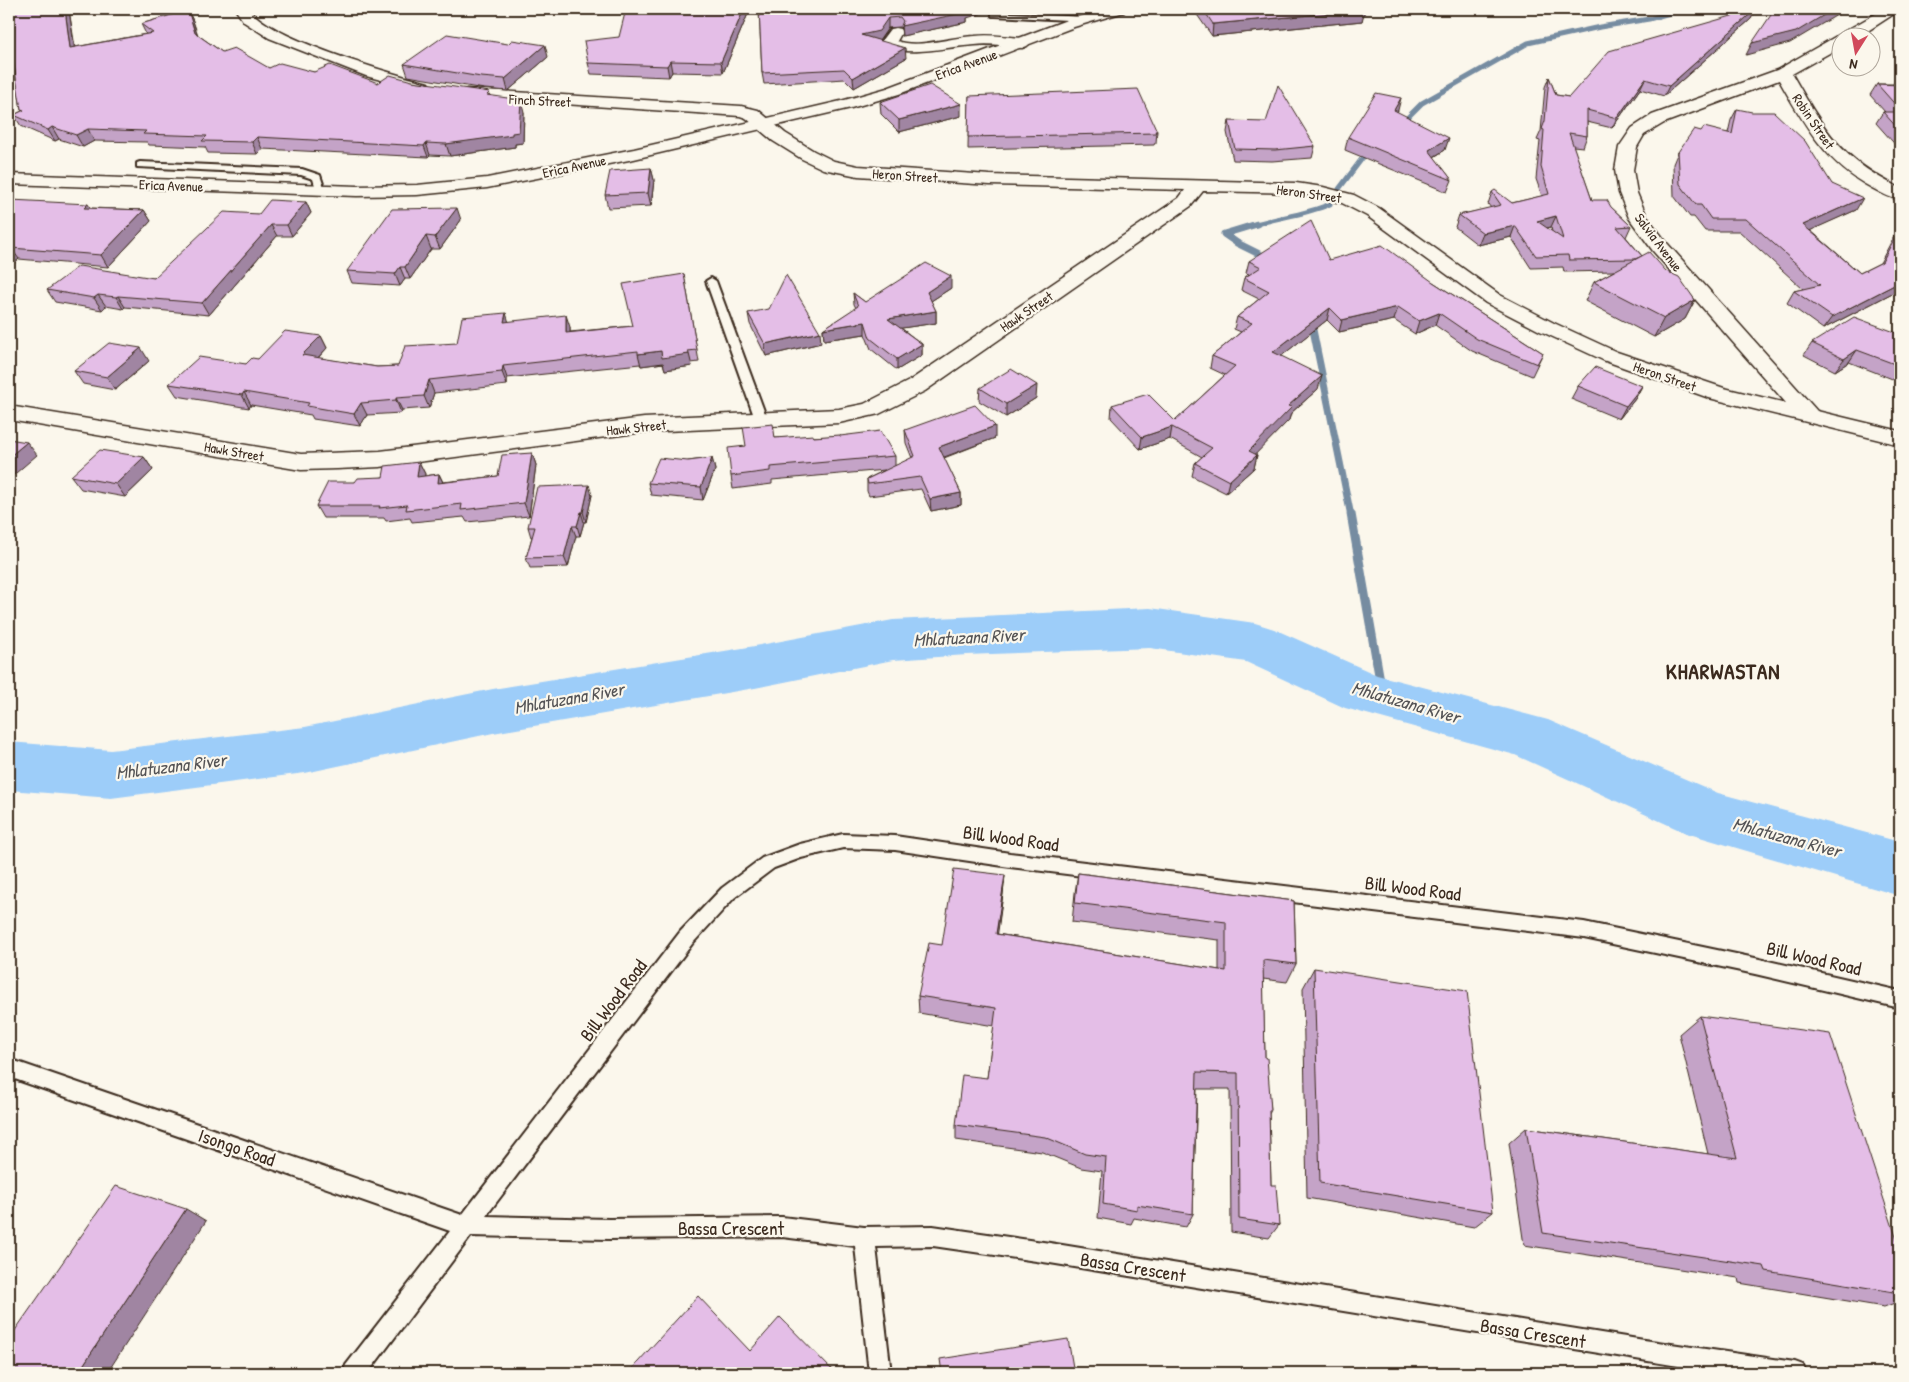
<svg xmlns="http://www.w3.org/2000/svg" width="1909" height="1382" font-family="'Patrick Hand',sans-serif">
<rect width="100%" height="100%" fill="#fbf7ec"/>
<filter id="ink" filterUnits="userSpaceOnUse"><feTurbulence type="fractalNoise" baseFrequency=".02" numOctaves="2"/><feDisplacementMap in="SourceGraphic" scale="10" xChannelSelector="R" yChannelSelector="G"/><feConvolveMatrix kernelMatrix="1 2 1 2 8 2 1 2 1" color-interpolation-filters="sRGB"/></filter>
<g filter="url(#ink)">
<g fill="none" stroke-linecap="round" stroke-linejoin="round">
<g stroke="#768ca1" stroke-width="5">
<path d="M 1400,125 L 1422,103 L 1528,43 L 1600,27 L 1649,19 L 1683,9"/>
<path d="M 1339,189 L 1370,148"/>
<path d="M 1253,225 C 1279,217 1305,215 1330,204"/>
</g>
<g stroke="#768ca1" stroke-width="7">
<path d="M 1257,224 L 1224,234 L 1237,243 L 1269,259"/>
<path d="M 1311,320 L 1351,516"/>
</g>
<path stroke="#768ca1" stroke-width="9" d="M 1351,514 L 1383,698"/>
<path fill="#9dcdf9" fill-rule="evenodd" d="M 1150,608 L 1255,623 L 1274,629 L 1377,675 L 1548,720 L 1718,793 L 1900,842 L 1900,896 L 1686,833 L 1515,755 L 1345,708 L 1246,662 L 1150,648 L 967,655 L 893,660 L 755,688 L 493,733 L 305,773 L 111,798 L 9,790 L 9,742 L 111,750 L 305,727 L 493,689 L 755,646 L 893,620 Z"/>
<g stroke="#3b2a1e" stroke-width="4">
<g id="service">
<path d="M 992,12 L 1085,17 L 1089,19 L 1085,21 L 995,16 L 992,16 Z"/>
<path d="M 140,162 L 302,169 L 320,175 L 325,190 L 320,193 L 317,192 L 313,179 L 301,175 L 137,167 L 137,163 Z"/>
<path d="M 711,278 L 716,281 L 767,419 L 765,422 L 757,422 L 755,419 L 706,281 Z"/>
<path d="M 843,834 L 895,836 L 1010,853 L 1584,922 L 1755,958 L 1900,991 L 1900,1008 L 1755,974 L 1584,938 L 1010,867 L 895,850 L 843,848 L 801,858 L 774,868 L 734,898 L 692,944 L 486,1216 L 609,1219 L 782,1217 L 864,1227 L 933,1226 L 1050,1243 L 1644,1340 L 1795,1362 L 1803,1365 L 1806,1373 L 1721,1373 L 1050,1263 L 933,1246 L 876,1247 L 891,1373 L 869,1373 L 855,1246 L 782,1237 L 609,1239 L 471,1236 L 368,1373 L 343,1373 L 346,1365 L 450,1231 L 9,1077 L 9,1059 L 462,1215 L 680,932 L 722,888 L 762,858 L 800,844 Z"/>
</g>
</g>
<g stroke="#3b2a1e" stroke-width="3">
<g id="minor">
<path d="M 235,9 L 249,9 C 271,39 389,73 428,83 L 430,86 L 428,89 L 422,91 L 366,76 L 269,38 L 244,22 Z"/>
<path d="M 1884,9 L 1900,9 L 1900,10 L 1857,38 L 1842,38 L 1842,46 L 1792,74 C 1824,130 1840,159 1900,188 L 1900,200 C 1890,198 1881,193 1872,188 C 1826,164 1804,124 1779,80 L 1664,123 L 1644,135 L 1637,147 L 1633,170 L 1637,193 L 1647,217 L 1667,243 L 1817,411 L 1900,431 L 1900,445 L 1709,398 L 1603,360 L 1540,331 L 1486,303 L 1367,216 L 1342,203 L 1296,193 L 1203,191 L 1191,206 L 925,391 L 879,414 L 839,423 L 644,432 L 380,467 L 337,469 L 301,470 L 9,420 L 9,406 L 301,454 L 380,451 L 644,418 L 839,409 L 864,404 L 909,381 L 1179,198 L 1185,190 L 990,185 L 858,176 L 823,169 L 802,159 L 773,141 L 746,118 L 740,116 L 461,97 L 459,94 L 461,91 L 467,89 L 741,106 L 758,110 L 785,133 L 814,151 L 834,161 L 858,166 L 990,175 L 1296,183 L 1323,187 L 1354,195 L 1379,208 L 1500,295 L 1554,323 L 1617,352 L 1724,388 L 1786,403 L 1653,251 L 1629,218 L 1619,193 L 1615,170 L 1619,147 L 1632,128 L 1652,115 L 1777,70 Z"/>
<path d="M 895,28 L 900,29 L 902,32 L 897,41 C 917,49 952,37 975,36 C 990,34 1006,37 1022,38 L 1027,40 L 1030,43 L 1027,46 L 1022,48 C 1006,46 990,43 975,45 C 944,47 916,56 885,48 L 881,41 L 890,29 Z"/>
</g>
</g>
<g stroke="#3b2a1e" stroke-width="3">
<path id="tertiary" d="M 1104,9 L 1126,9 L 1124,12 L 1074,27 L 899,94 L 851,108 L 634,159 L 487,188 L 417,195 L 357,196 L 9,184 L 9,174 L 357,186 L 417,185 L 487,178 L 634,149 L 841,101 L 887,88 L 1064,21 Z"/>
</g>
<use href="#service" fill="#fbf7ec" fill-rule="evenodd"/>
<use href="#minor" fill="#fbf7ec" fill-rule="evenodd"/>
<use href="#tertiary" fill="#fbf7ec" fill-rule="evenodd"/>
</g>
<g fill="#c4a3c7" stroke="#3b2a1e" fill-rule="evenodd">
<path d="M 512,9 L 538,9 L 534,12 Z"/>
<path d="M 750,9 L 723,73 L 672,72 L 669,77 L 591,74 L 588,63 L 619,37 Z"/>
<path d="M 759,9 L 967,18 L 967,22 L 902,36 L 901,28 L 900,27 L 888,28 L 880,40 L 906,58 L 854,88 L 845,79 L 764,84 L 762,73 Z"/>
<path d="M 1193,9 L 1364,9 L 1362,21 L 1212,36 Z"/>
<path d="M 1756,9 L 1751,19 L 1664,96 L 1640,89 L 1612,128 L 1587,122 L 1587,136 L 1583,147 L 1573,146 L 1592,200 L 1611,207 L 1631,226 L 1626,237 L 1642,256 L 1666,271 L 1695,300 L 1685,319 L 1654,337 L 1585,301 L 1594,282 L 1614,271 L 1564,272 L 1563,267 L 1531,268 L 1511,237 L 1478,245 L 1455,227 L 1459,215 L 1491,208 L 1488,204 L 1492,192 L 1512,203 L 1542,196 L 1536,179 L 1540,141 L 1537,140 L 1541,131 L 1545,87 L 1549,77 L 1556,95 L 1569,97 ZM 1551,227 L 1552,232 L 1547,228 Z"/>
<path d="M 69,10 L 75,47 L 146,34 L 141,24 L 188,10 L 193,21 L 198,35 L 222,52 L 269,68 L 314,72 L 378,83 L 412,81 L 491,96 L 524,112 L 523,143 L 515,144 L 515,147 L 450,156 L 430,155 L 428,157 L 262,149 L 257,154 L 208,153 L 205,147 L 149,145 L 147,142 L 94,141 L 83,147 L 59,139 L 55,141 L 21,126 L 14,115 L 22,111 L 21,109 L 12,51 Z"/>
<path d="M 1900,53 L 1900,150 L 1876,123 L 1883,112 L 1885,112 L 1870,95 L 1877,84 L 1894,84 L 1897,59 Z"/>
<path d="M 548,57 L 508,91 L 484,89 L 408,76 L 404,64 Z"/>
<path d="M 969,96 L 1157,131 L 1156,143 L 1155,143 L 1154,145 L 968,149 Z"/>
<path d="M 880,102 L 961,116 L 899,132 L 881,114 Z"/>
<path d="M 1737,109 L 1832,184 L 1856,210 L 1810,230 L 1860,273 L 1880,263 L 1900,225 L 1900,289 L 1823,329 L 1787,303 L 1794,291 L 1803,289 L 1739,231 L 1705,231 L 1694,217 L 1690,217 L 1674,196 L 1673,164 L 1678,152 L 1701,131 L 1728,133 L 1731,120 Z"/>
<path d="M 1398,110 L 1397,112 L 1445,150 L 1434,157 L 1452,180 L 1447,192 L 1345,150 L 1348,137 Z"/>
<path d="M 1229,121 L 1315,146 L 1312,158 L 1272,161 L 1233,160 L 1227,132 Z"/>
<path d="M 651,168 L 654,180 L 651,206 L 608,208 L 605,195 Z"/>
<path d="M 9,201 L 91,208 L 144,210 L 151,221 L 108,267 L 19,259 L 9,267 Z"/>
<path d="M 306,202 L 311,213 L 292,236 L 277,236 L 209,315 L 125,307 L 123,309 L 106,306 L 102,310 L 55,302 L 47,290 L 154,278 L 259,214 Z"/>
<path d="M 461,220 L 440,249 L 431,249 L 410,279 L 405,279 L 400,286 L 352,283 L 347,271 Z"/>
<path d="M 1329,260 L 1433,282 L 1543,353 L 1532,376 L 1472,351 L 1435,325 L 1415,334 L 1394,320 L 1339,332 L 1327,320 L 1281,356 L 1318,389 L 1291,413 L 1289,420 L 1255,454 L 1257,455 L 1254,468 L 1226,493 L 1192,476 L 1195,463 L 1202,457 L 1170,439 L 1140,449 L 1111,418 L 1112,405 L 1175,421 L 1225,375 L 1210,368 L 1212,356 L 1241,332 L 1234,329 L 1237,317 L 1259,299 L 1241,290 L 1244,278 L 1249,274 L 1246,273 L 1249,261 Z"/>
<path d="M 684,274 L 699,362 L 691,363 L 692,366 L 665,370 L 663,363 L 641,366 L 640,364 L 507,378 L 507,385 L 434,393 L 429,408 L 402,410 L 401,413 L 367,415 L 360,426 L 313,419 L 311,415 L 251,405 L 249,408 L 177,396 L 169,384 L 246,364 L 258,359 L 321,336 L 327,348 L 318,358 L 377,367 L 398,366 L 457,343 L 508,322 L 570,327 L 570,332 L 633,326 Z"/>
<path d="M 951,288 L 931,301 L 936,311 L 936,323 L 901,328 L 922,344 L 922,355 L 897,370 L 871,349 L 865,334 L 824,340 L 823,329 L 856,308 L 854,304 L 853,293 L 865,302 Z"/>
<path d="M 748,313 L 821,343 L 766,356 L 750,324 Z"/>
<path d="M 1900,334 L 1900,382 L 1849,362 L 1835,371 L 1804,355 L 1812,343 Z"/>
<path d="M 149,361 L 115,390 L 83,384 L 74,371 Z"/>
<path d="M 1578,386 L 1642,386 L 1635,399 L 1619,419 L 1571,399 Z"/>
<path d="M 980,388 L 1036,398 L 1006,417 L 979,401 Z"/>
<path d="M 905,430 L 995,438 L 944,458 L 961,493 L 961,505 L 931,511 L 921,489 L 869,496 L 867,491 L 867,479 L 885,470 L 772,480 L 772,484 L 733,489 L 731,476 L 746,446 L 775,438 L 840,436 L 895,456 L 895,466 L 912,458 L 906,443 Z"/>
<path d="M 532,453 L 536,465 L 529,516 L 467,522 L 464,517 L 412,522 L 410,518 L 386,521 L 384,518 L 323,518 L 316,506 L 355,482 L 383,477 L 419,462 L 425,474 L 424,476 L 439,474 L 443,482 L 498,476 Z"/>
<path d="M 144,457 L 153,470 L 125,497 L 81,489 L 71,476 Z"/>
<path d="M 712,458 L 715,470 L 703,500 L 651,495 L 648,483 L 688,461 Z"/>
<path d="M 592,495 L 586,522 L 584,522 L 580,536 L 576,536 L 568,567 L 530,568 L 526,558 L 532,537 L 531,537 L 528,527 Z"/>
<path d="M 1078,873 L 1294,901 L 1296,964 L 1287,982 L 1263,979 L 1265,1058 L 1271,1110 L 1269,1114 L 1271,1185 L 1279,1225 L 1269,1238 L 1231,1232 L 1230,1089 L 1197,1089 L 1193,1214 L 1186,1227 L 1134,1218 L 1131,1224 L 1098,1218 L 1102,1171 L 1081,1168 L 1042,1152 L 956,1140 L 956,1125 L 987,1078 L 994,1026 L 919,1013 L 918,996 L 942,945 L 1005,875 L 1003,894 L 997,934 L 1219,970 L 1219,940 L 1072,922 L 1075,893 Z"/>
<path d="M 1314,968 L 1493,1212 L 1474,1227 L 1307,1198 L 1303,988 Z"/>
<path d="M 1700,1016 L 1900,1249 L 1900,1301 L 1884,1307 L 1739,1283 L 1738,1278 L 1524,1245 L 1509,1143 L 1526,1128 L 1708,1154 L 1679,1034 Z"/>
</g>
<g fill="#a085a2" stroke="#3b2a1e">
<path d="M 65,9 L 75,9 L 69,10 L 76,59 L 70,48 Z"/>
<path d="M 744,9 L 750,9 L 723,73 L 721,62 Z"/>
<path d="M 964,9 L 996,9 L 967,18 L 967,22 L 902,36 L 901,26 Z"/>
<path d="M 1756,9 L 1751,19 L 1664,96 L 1669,86 Z"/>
<path d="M 1834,9 L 1847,9 L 1790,43 L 1746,55 L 1752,43 Z"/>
<path d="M 188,10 L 193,21 L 200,44 L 195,33 Z"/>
<path d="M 1365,10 L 1362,21 L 1212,36 L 1213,24 Z"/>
<path d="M 888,18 L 888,28 L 879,41 L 861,35 Z"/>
<path d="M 9,40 L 10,40 L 16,51 L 9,52 Z"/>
<path d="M 545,45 L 548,57 L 508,91 L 505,79 Z"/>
<path d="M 905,48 L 906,58 L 854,88 L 853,78 Z"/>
<path d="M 670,61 L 672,72 L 669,77 L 667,66 Z"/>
<path d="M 1645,79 L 1640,89 L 1612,128 L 1617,118 Z"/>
<path d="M 1401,98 L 1398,110 L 1391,123 L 1394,110 Z"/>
<path d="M 521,100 L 524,112 L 523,143 L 515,144 L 515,147 L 450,156 L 446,144 L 512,133 Z"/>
<path d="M 961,104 L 961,116 L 899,132 L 899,120 Z"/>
<path d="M 52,127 L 59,139 L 55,141 L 48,130 Z"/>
<path d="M 88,129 L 94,141 L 83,147 L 76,135 Z"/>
<path d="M 257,137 L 262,149 L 257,154 L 252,142 Z"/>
<path d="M 1449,138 L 1445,150 L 1425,162 L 1429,150 Z"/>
<path d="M 426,143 L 430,155 L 428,157 L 424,146 Z"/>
<path d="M 651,168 L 654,180 L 651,206 L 648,193 Z"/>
<path d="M 1863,198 L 1856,210 L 1796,237 L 1803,225 Z"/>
<path d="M 306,202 L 311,213 L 292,236 L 287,225 Z"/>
<path d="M 88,204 L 95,215 L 84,208 Z"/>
<path d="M 457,208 L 461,220 L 440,249 L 435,237 Z"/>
<path d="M 144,210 L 151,221 L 108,267 L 101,255 Z"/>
<path d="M 1556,216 L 1551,227 L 1532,232 L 1537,221 Z"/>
<path d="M 271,225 L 277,236 L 209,315 L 202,303 Z"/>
<path d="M 1515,226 L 1511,237 L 1478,245 L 1483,233 Z"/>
<path d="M 426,236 L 431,249 L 410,279 L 405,267 Z"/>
<path d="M 11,248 L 19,259 L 9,267 L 9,249 Z"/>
<path d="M 400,267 L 405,279 L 400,286 L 395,274 Z"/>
<path d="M 951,276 L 951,288 L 928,303 L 927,292 Z"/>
<path d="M 1900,282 L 1900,289 L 1823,329 L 1832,317 Z"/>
<path d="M 98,295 L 106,306 L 102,310 L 94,298 Z"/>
<path d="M 118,296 L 125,307 L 123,309 L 116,297 Z"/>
<path d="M 1695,300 L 1685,319 L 1654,337 L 1664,318 Z"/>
<path d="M 1398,307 L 1394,320 L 1339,332 L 1342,320 Z"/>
<path d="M 1330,308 L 1327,320 L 1270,365 L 1273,352 Z"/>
<path d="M 936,311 L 936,323 L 889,330 L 888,319 Z"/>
<path d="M 506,313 L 510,326 L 504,322 Z"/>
<path d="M 1439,313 L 1435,325 L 1415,334 L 1419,321 Z"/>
<path d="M 566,315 L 570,327 L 570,345 L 566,333 Z"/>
<path d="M 865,322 L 865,334 L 824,340 L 823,329 Z"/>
<path d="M 820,332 L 821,343 L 766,356 L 765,344 Z"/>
<path d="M 321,336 L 327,348 L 309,367 L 302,355 Z"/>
<path d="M 922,344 L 922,355 L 897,370 L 897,359 Z"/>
<path d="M 141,348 L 149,361 L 115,390 L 107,377 Z"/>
<path d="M 1857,350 L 1849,362 L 1835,371 L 1844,359 Z"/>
<path d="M 661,351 L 689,354 L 692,366 L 665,370 L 663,363 L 641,366 L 638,354 Z"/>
<path d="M 503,366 L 507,378 L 507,385 L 502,372 Z"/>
<path d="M 1322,376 L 1318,389 L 1291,413 L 1289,420 L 1246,464 L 1249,451 L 1288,406 Z"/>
<path d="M 429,380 L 434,393 L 429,408 L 424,396 Z"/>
<path d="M 1037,385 L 1036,398 L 1006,417 L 1006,404 Z"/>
<path d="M 1642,386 L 1635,399 L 1619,419 L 1626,406 Z"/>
<path d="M 244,392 L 251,405 L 249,408 L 242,395 Z"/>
<path d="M 396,398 L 402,410 L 401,413 L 396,400 Z"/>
<path d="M 361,403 L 367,415 L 360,426 L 354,414 Z"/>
<path d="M 995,426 L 995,438 L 939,459 L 939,447 Z"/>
<path d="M 1172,427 L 1170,439 L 1140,449 L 1142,437 Z"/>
<path d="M 27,442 L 37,455 L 9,479 L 9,457 Z"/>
<path d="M 532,453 L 536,465 L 529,516 L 524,503 Z"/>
<path d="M 1257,455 L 1254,468 L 1226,493 L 1229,481 Z"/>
<path d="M 144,457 L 153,470 L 125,497 L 116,484 Z"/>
<path d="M 712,458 L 715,470 L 703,500 L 701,487 Z"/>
<path d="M 419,462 L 425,474 L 422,489 L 417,477 Z"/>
<path d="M 439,474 L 445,487 L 438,483 Z"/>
<path d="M 589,485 L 592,495 L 586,522 L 583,512 Z"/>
<path d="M 961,493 L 961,505 L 931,511 L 930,499 Z"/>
<path d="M 581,512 L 584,522 L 580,536 L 577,526 Z"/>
<path d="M 572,526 L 576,536 L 568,567 L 564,557 Z"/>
<path d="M 1005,875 L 1003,894 L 995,953 L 996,934 Z"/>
<path d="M 186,1209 L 206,1221 L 107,1373 L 78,1373 Z"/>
</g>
<g fill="#e4bee7" stroke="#3b2a1e" fill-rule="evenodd">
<path d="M 9,9 L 65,9 L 70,48 L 153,33 L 141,24 L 188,10 L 195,33 L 222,52 L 234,48 L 269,68 L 280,63 L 314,72 L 330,65 L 378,83 L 390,75 L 412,81 L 490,92 L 487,95 L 521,100 L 519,132 L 512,133 L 512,135 L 446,144 L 426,143 L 424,146 L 257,137 L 252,142 L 202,141 L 207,136 L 143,134 L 146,131 L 88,129 L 76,135 L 52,127 L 48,130 L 14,115 L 24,110 L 21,109 L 10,40 L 9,40 Z"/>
<path d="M 626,9 L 744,9 L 721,62 L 670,61 L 667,66 L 588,63 L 584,41 L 619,37 Z"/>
<path d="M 759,9 L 964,9 L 963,9 L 967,12 L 901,26 L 903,21 L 900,17 L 888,18 L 879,31 L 861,35 L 905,48 L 853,78 L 844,69 L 762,73 Z"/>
<path d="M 1203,9 L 1364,9 L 1365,10 L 1213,24 Z"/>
<path d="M 1756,9 L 1669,86 L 1645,79 L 1617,118 L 1587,110 L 1587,136 L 1569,133 L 1592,200 L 1607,200 L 1611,207 L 1631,226 L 1617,227 L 1642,256 L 1635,259 L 1569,260 L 1568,255 L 1536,256 L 1515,226 L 1483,233 L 1459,215 L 1501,205 L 1492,192 L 1495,190 L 1512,203 L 1549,194 L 1541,167 L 1544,130 L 1542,129 L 1545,121 L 1549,77 L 1556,95 L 1569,97 L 1609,51 ZM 1556,216 L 1563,239 L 1537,221 Z"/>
<path d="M 1775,9 L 1834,9 L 1796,32 L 1752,43 Z"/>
<path d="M 447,34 L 508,44 L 512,40 L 545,45 L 505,79 L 481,77 L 404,64 Z"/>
<path d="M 1900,81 L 1900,110 L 1877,84 L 1900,85 Z"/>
<path d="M 930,85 L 961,104 L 899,120 L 880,102 Z"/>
<path d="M 1278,85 L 1315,146 L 1275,150 L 1235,149 L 1229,121 L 1266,122 Z"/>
<path d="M 1138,89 L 1157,131 L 1155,131 L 1156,133 L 968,137 L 969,96 Z"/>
<path d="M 1376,93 L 1401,98 L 1394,110 L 1449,138 L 1429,150 L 1452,180 L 1348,137 Z"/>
<path d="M 1737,109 L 1752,112 L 1774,112 L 1805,141 L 1832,184 L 1863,198 L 1803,225 L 1860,273 L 1882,262 L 1900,228 L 1900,282 L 1832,317 L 1794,291 L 1820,285 L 1746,219 L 1711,219 L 1701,205 L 1696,205 L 1680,184 L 1678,152 L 1694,129 L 1701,131 L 1704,127 L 1732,134 Z"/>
<path d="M 1883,112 L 1900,112 L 1900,131 Z"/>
<path d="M 651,168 L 648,193 L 605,195 L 610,171 Z"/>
<path d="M 11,200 L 88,204 L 84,208 L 144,210 L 101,255 L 11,248 L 9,249 L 9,201 Z"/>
<path d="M 270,200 L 306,202 L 287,225 L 271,225 L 202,303 L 118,296 L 116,297 L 98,295 L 94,298 L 47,290 L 79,266 L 154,278 L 224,212 L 259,214 Z"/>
<path d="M 457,208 L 435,237 L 426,236 L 405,267 L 400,267 L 395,274 L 347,271 L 392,209 Z"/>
<path d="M 1311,221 L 1329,260 L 1382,245 L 1433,282 L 1543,353 L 1537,364 L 1477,339 L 1439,313 L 1419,321 L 1398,307 L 1342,320 L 1330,308 L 1273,352 L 1322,376 L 1288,406 L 1292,407 L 1249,451 L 1257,455 L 1229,481 L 1195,463 L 1212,448 L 1172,427 L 1142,437 L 1112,405 L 1148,394 L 1175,421 L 1235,366 L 1212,356 L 1252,323 L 1237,317 L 1269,291 L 1244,278 L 1261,267 L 1249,261 Z"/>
<path d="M 1649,252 L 1666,271 L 1679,277 L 1695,300 L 1664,318 L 1594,282 Z"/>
<path d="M 926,263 L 951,276 L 927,292 L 936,311 L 888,319 L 922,344 L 897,359 L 870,338 L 865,322 L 823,329 L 858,306 L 853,293 L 865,302 Z"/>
<path d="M 684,274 L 697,350 L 688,351 L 689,354 L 662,358 L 661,351 L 638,354 L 638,351 L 503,366 L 502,372 L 429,380 L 424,396 L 396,398 L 396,400 L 361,403 L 354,414 L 307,406 L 309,403 L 244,392 L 242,395 L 169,384 L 199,357 L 246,364 L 252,358 L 258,359 L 285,331 L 321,336 L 302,355 L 377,367 L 398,366 L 405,346 L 457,343 L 462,317 L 506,313 L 504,322 L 566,315 L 566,333 L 633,326 L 623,284 Z"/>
<path d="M 786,275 L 820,332 L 765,344 L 748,313 L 769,309 Z"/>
<path d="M 1854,317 L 1900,334 L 1900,366 L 1857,350 L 1844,359 L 1812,343 Z"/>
<path d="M 109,343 L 141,348 L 107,377 L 74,371 Z"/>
<path d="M 1595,367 L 1642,386 L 1626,406 L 1578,386 Z"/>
<path d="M 1011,369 L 1037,385 L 1006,404 L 980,388 Z"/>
<path d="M 975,405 L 995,426 L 939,447 L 961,493 L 930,499 L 920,477 L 868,484 L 867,479 L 915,456 L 905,430 Z"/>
<path d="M 773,424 L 775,438 L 813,435 L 813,437 L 840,435 L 840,436 L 880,431 L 895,456 L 770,467 L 770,471 L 731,476 L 728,448 L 746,446 L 743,427 Z"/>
<path d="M 9,439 L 27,442 L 9,457 Z"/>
<path d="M 100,450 L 144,457 L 116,484 L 71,476 Z"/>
<path d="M 532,453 L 524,503 L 461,510 L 462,504 L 406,510 L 407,505 L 379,508 L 380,506 L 316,506 L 328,482 L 355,482 L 358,478 L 383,477 L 385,466 L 419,462 L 417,477 L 439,474 L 438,483 L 498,476 L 502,455 Z"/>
<path d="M 659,458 L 688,461 L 712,458 L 701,487 L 648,483 Z"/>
<path d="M 589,485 L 583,512 L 581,512 L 577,526 L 572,526 L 564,557 L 526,558 L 535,527 L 528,527 L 537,487 Z"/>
<path d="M 954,869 L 1005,875 L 996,934 L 1226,971 L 1226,922 L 1075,903 L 1078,873 L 1294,901 L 1296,964 L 1263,960 L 1265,1058 L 1267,1058 L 1271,1110 L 1269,1110 L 1271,1185 L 1276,1185 L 1279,1225 L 1239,1219 L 1238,1073 L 1197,1072 L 1193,1214 L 1137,1205 L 1137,1210 L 1103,1204 L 1106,1157 L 1085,1154 L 1045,1137 L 956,1125 L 962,1075 L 987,1078 L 996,1008 L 918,996 L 929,943 L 942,945 Z"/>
<path d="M 1314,968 L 1467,991 L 1493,1212 L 1320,1183 Z"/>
<path d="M 1700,1016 L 1830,1034 L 1900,1249 L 1900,1293 L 1766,1271 L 1764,1266 L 1543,1233 L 1526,1128 L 1737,1158 Z"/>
<path d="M 116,1186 L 186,1209 L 78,1373 L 9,1373 L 9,1339 Z"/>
<path d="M 698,1296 L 750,1351 L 780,1317 L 835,1373 L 628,1373 Z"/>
<path d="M 1068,1339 L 1074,1373 L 942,1373 L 940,1359 Z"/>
</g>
</g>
<g text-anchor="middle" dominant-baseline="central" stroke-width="4.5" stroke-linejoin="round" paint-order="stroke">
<g font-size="14" fill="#3b2a1e" stroke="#fbf7ec">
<text transform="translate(966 64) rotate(-20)">Erica Avenue</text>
<text transform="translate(540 100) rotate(3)">Finch Street</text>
<text transform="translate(1814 121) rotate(56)">Robin Street</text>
<text transform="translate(574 166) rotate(-12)">Erica Avenue</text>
<text transform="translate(905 175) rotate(4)">Heron Street</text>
<text transform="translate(171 185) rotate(2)">Erica Avenue</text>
<text transform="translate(1309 193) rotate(8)">Heron Street</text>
<text transform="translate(1659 242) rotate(53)">Salvia Avenue</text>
<text transform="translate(1026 311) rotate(-34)">Hawk Street</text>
<text transform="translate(1665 376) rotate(19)">Heron Street</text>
<text transform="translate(636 427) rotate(-6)">Hawk Street</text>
<text transform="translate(234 451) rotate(10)">Hawk Street</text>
</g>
<g font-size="18" font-style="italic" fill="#545355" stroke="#fbf7ec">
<text transform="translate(969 637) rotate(-3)">Mhlatuzana River</text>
<text transform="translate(569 698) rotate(-10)">Mhlatuzana River</text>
<text transform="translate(1406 702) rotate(16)">Mhlatuzana River</text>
<text transform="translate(171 766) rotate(-7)">Mhlatuzana River</text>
<text transform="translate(1787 837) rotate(15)">Mhlatuzana River</text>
</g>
<g font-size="19" fill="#3b2a1e" stroke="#fbf7ec">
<text transform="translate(1011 838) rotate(8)">Bill Wood Road</text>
<text transform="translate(1413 888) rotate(7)">Bill Wood Road</text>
<text transform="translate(1814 958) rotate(13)">Bill Wood Road</text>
<text transform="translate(613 1000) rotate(-53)">Bill Wood Road</text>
<text transform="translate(237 1147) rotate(19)">Isongo Road</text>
<text x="731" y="1228">Bassa Crescent</text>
<text transform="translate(1133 1267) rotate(9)">Bassa Crescent</text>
<text transform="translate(1533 1333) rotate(9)">Bassa Crescent</text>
</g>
<g font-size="21" font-weight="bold" letter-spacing="1" fill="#3b2a1e" stroke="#fbf7ec">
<text x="1723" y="671">KHARWASTAN</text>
</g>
</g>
<rect width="1909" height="1382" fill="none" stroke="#fbf7ec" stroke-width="30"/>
<rect x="15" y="15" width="1879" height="1352" fill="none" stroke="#3b2a1e" stroke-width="2" filter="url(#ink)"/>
<g transform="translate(1856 52) rotate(191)"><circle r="24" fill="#fbf7ec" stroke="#aea59a"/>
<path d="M0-4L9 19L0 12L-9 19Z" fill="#d1495b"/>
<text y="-8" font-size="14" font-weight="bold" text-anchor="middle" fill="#3b2a1e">N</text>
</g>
</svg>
